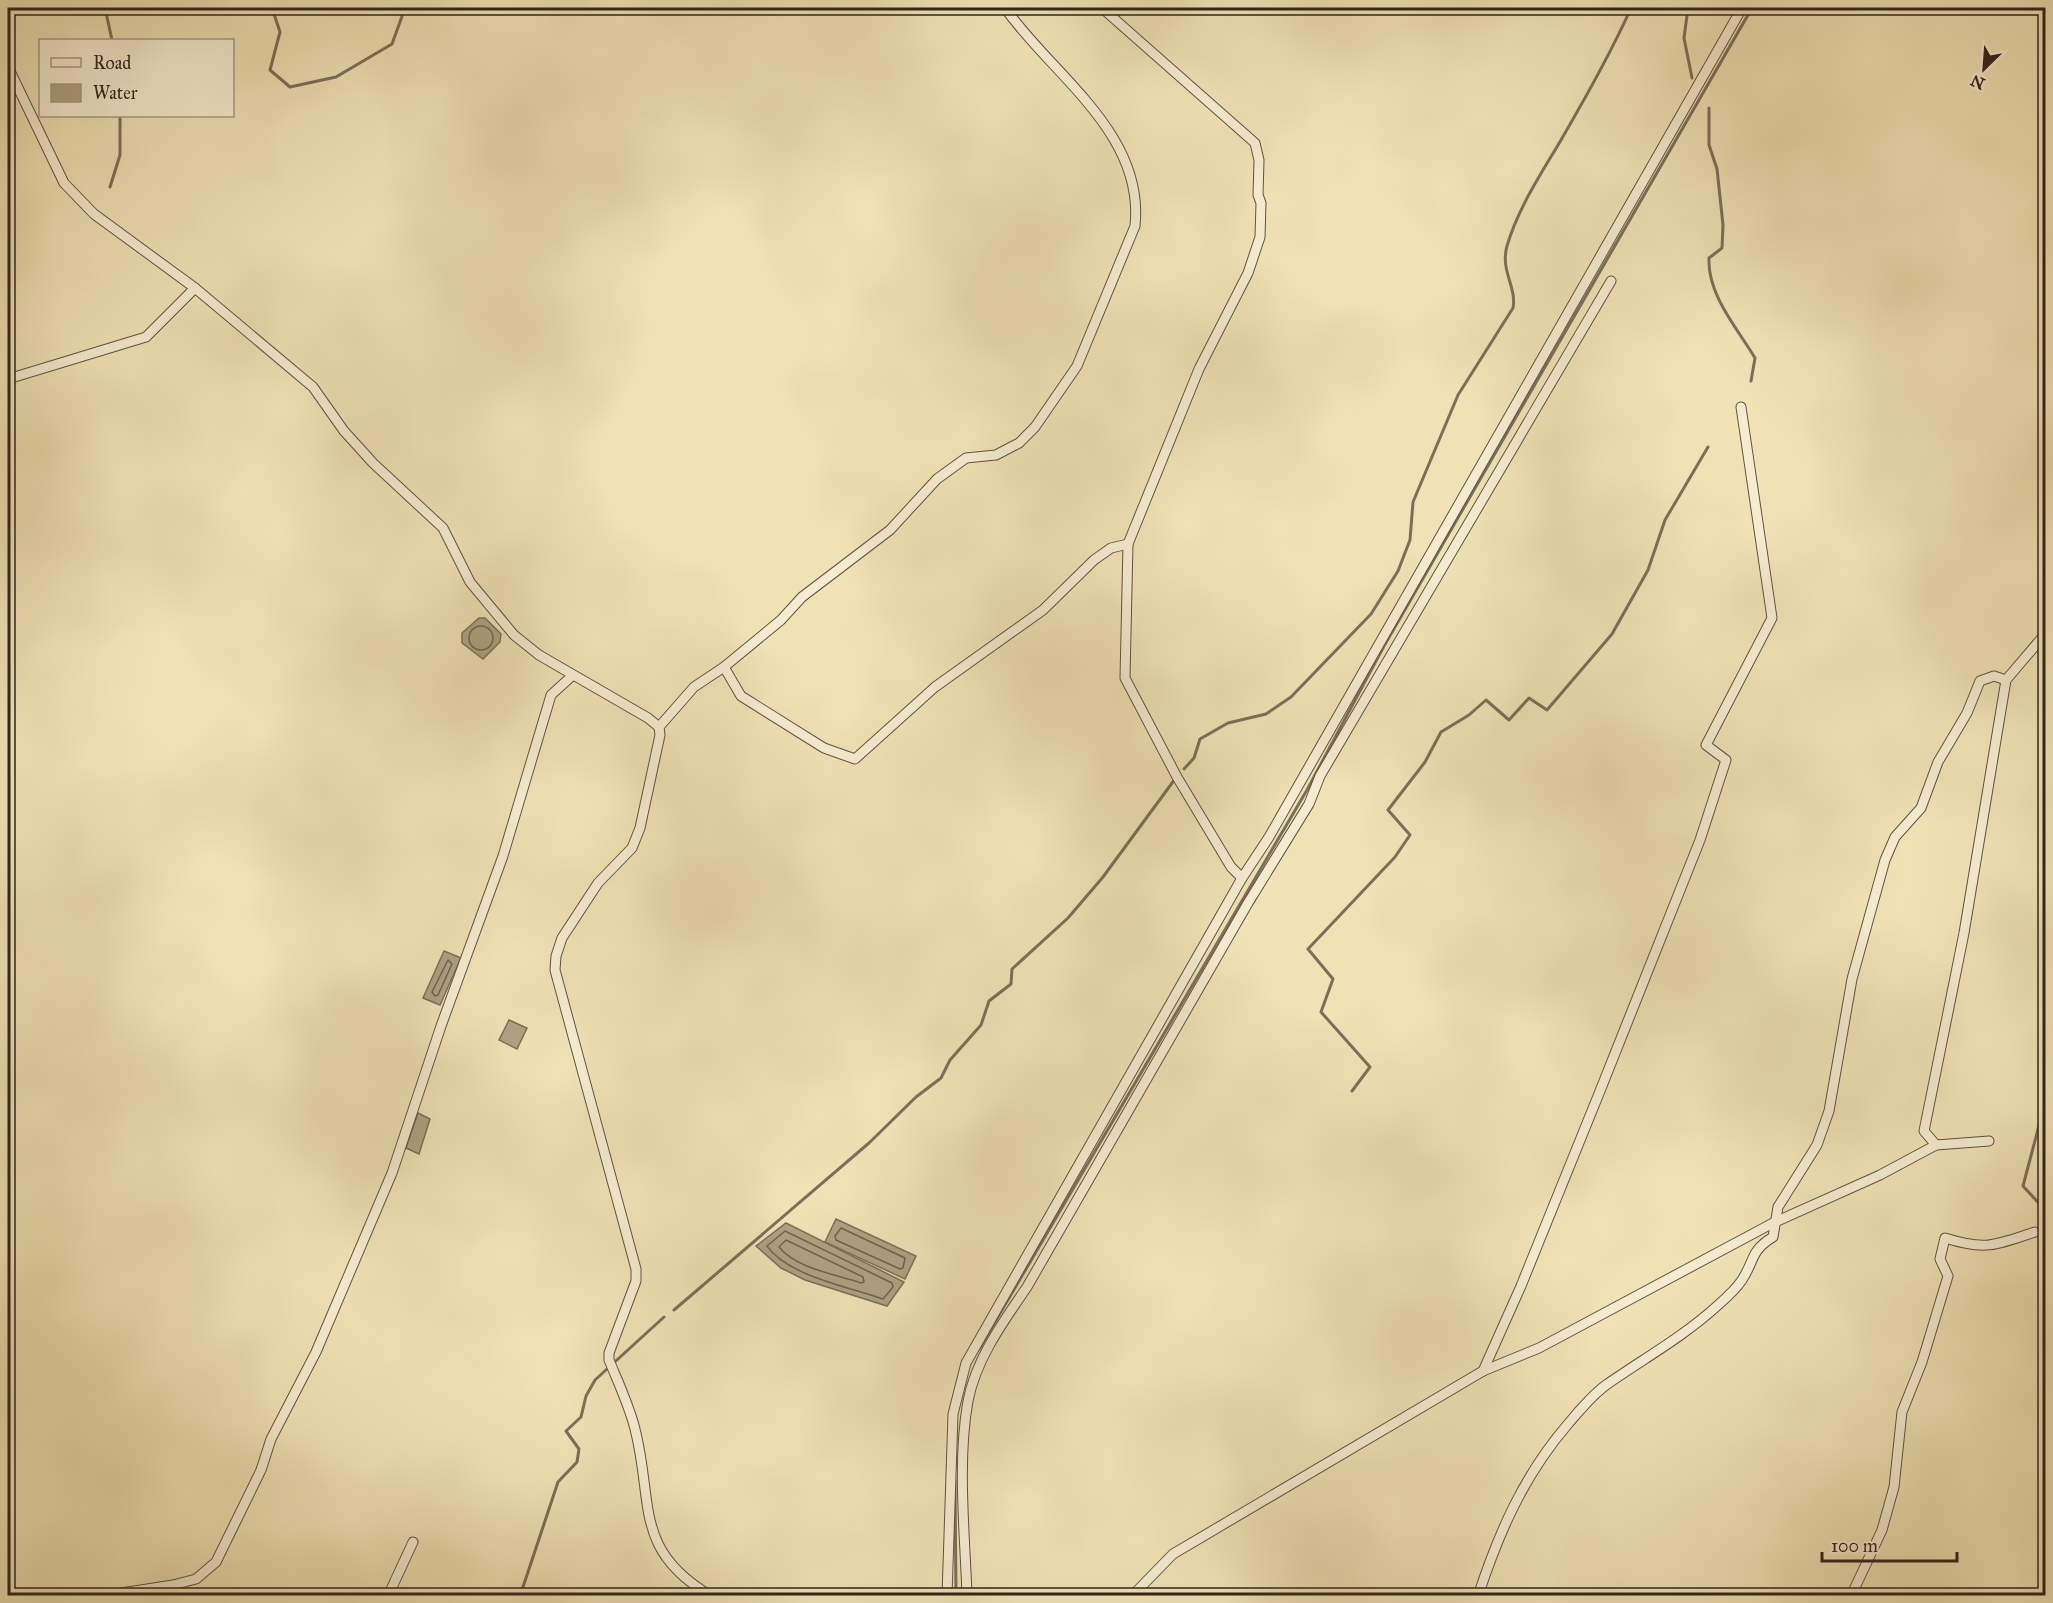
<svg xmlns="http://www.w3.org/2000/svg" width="2053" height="1603" font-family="'IM FELL Great Primer',serif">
<rect width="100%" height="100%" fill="#efe2b5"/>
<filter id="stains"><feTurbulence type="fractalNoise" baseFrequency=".00333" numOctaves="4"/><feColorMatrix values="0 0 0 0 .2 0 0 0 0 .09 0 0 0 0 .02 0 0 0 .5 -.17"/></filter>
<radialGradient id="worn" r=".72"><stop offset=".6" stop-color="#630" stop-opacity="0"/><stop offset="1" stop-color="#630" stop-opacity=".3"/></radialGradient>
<g fill="#ada281" stroke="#7a7059" stroke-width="1.5">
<path d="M 479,618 L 485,618 L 501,634 L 500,642 L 483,659 L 462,643 L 462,633 Z"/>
<path d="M 444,951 L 461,958 L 440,1005 L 423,998 Z"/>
<path d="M 509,1020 L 527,1028 L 517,1049 L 499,1040 Z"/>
<path d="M 418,1113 L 430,1119 L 419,1154 L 406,1148 Z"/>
<path d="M 836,1219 L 916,1256 L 905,1279 L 825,1242 Z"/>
<path d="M 786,1223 L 904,1282 L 887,1306 L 805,1280 L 781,1268 L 756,1246 Z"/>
</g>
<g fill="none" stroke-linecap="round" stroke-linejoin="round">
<g stroke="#6e644e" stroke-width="1.5">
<circle cx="481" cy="638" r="12"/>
<path d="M 448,960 L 452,964 L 438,995 L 435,996 L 432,992 Z"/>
<path d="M 841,1228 L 905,1258 L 903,1268 L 900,1269 L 836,1240 L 835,1236 Z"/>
<path d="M 785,1231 L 892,1283 L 893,1287 L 883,1299 C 849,1287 788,1276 767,1246 Z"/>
<path d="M 786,1240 L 863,1277 L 864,1282 L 861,1283 C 835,1274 797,1269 779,1247 Z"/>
</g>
<g stroke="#7a7059" stroke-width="3">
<path d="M 105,8 L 112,40"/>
<path d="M 207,8 L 211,8"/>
<path d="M 272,8 L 280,32 L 270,70 L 290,87 L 336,77 L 392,44 L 405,8"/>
<path d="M 1688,8 L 1684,38 L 1692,78"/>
<path d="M 1709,108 L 1709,145 L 1717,169 L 1723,225 L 1722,248 L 1709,258 C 1707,294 1737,328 1755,358 L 1751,381"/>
<path d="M 110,187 L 120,155 L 120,116"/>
<path d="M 1184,769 L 1194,758 L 1200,739 L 1228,723 L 1266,714 L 1291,697 L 1371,614 L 1398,571 L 1410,540 L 1413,502 L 1458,395 L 1513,308 C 1517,287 1500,271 1507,246 C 1518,208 1541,174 1561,140 C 1586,97 1611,53 1631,8"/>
<path d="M 1352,1091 L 1370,1067 L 1321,1012 L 1333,979 L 1308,949 L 1395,857 L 1410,835 L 1388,810 L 1425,762 L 1441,732 L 1469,715 L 1486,700 L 1509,720 L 1529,698 L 1547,710 L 1612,634 L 1648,570 L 1665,520 L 1708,447"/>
<path d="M 2046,1099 L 2023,1186 L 2046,1211"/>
<path d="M 674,1310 L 869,1143 L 916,1097 L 941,1078 L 950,1060 L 981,1025 L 989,1001 L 1011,984 L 1012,969 L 1068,918 L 1103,877 L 1175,779"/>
<path d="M 979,1349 L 1307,790 L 1384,646 L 1752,8"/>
<path d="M 955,1480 L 956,1596"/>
<path d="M 520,1596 L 558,1482 L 577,1462 L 579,1449 L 566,1431 L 581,1417 L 586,1396 L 595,1380 L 664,1317"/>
<path d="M 2037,1596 L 2046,1579"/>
</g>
<g stroke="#5e5442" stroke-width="11">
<g id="minor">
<path d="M 1102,8 L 1255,143 L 1259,160 L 1258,195 L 1261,203 L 1260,237 L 1248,273 L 1199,369 L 1128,544 L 1125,678 L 1177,777 L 1231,867 L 1242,878"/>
<path d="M 8,67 L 64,183 L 94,214 L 195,288 L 313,387 L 344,431 L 373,463 L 443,528 L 470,582 L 514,635 L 539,655 L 648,718 L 659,727"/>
<path d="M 8,379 L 146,337 L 195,288"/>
<path d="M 724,667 L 741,696 L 824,748 L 855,759 L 935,687 L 1043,610 L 1094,560 L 1111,548 L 1128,544"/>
<path d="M 1936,1145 L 1924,1131 L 1964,933 L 2006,680 L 2046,633"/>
<path d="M 1483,1371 L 1521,1286 L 1600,1091 L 1700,840 L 1726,760 L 1706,745 L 1772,618 L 1741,407"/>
<path d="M 102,1596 L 173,1585 L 196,1579 L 216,1562 L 261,1470 L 271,1439 L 316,1352 L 392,1173 L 441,1026 L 503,856 L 551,695 L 573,675"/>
<path d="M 388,1596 L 413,1542"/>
<path d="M 711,1596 C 633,1550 654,1504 635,1429 C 629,1405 618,1382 609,1360 L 609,1353 L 636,1281 L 636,1269 L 555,970 L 556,956 L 562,938 L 598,883 L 632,848 L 640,828 L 660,735 L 659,727 L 694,687 L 724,667 L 781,620 L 802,597 L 890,530 L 937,479 L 966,458 L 996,455 L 1019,443 L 1035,427 L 1077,366 L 1135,226 C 1145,133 1052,75 1005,8"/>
<path d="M 947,1596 L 953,1414 L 966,1363 L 1242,878 L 1269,837 L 1742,8"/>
<path d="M 967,1596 C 965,1534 957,1462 968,1401 C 976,1359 1003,1322 1027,1287 L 1248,903 L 1309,804 L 1320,776 L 1611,281"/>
<path d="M 1132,1596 L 1173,1554 L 1483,1371 L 1539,1348 L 1773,1223 L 1880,1175 L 1936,1145 L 1989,1141"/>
<path d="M 1478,1596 C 1499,1532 1524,1475 1568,1424 C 1580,1410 1591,1396 1606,1385 C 1643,1359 1683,1337 1717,1306 C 1725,1299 1736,1289 1742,1280 C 1755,1260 1750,1251 1773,1237 L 1778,1207 L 1817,1145 L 1829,1111 L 1852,979 L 1885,860 L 1895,837 L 1921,808 L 1938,762 L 1967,713 L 1980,681 L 1994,676 L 2006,680"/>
<path d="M 1851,1596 L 1882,1530 L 1894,1487 L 1902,1412 L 1922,1362 L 1948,1276 L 1940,1259 L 1945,1238 C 1987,1251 1995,1245 2035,1232"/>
</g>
</g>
<use href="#minor" stroke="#f5eccf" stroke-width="9"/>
</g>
<rect width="2053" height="1603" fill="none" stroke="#efe2b5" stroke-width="30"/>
<rect x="9" y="9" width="2035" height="1585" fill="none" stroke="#2e251c" stroke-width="3"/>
<rect x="15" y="15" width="2023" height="1573" fill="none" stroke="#2e251c" stroke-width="1.5"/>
<rect x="39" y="39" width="195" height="78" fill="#f5eccf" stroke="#a59c87" stroke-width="1.5"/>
<rect x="51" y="58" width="30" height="9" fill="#f5eccf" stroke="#a59c87" stroke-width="1.5"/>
<text x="93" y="69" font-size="18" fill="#2e251c">Road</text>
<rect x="51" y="84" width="30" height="18" fill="#ada281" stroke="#a59c87" stroke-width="1.5"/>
<text x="93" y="99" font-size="18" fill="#2e251c">Water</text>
<g transform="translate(1984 69) rotate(205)" stroke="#f5eccf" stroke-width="4.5" paint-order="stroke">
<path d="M0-4.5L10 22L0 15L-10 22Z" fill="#2e251c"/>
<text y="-9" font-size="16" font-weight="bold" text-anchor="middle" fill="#2e251c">N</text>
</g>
<path d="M1822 1552v9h135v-9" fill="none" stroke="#2e251c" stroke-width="3"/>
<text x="1831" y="1552" font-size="18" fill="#2e251c" stroke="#f5eccf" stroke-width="4.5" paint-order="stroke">100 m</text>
<rect width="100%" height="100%" filter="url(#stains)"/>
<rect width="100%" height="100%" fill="url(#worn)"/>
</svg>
